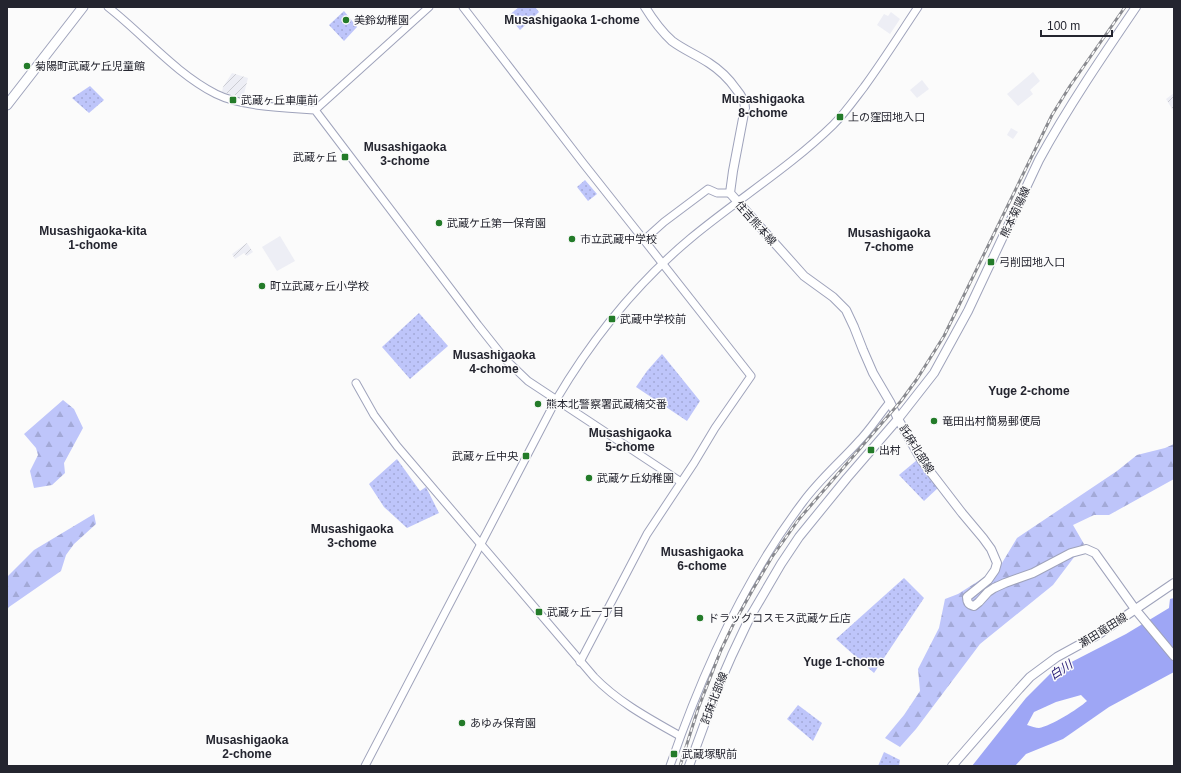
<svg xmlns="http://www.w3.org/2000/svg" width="1181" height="773" font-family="Helvetica,'Noto Sans JP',sans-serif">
<defs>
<pattern id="industrial-furrows" width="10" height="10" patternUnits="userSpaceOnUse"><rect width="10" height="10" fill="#edeef5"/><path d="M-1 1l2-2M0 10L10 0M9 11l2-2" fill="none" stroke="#cbccd2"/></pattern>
<pattern id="grass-dots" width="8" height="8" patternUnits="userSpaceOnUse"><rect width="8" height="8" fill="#bec5fa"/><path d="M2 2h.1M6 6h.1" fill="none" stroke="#a3a9d7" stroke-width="1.8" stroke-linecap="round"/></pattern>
<pattern id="forest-firs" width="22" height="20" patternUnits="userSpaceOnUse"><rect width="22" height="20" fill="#bec5fa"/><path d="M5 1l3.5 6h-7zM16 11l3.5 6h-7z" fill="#a3a9d7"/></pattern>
</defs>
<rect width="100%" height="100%" fill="#fbfbfb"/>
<g fill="#edeef5">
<path d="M 891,12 L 900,19 L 890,34 L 877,25 L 884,14 L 888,16 Z"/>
<path d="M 1033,72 L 1040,81 L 1030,90 L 1033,94 L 1018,106 L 1007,94 Z"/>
<path d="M 922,80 L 929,89 L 917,98 L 910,90 Z"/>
<path d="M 1011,128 L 1018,132 L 1013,139 L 1007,135 Z"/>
<path d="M 280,236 L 295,261 L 277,271 L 262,247 Z"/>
</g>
<g fill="url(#industrial-furrows)">
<path d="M 232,73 L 248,78 L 243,98 L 222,92 L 223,87 Z"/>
<path d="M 1174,93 L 1174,112 L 1166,99 Z"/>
<path d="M 247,243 L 253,252 L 247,256 L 244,253 L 235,259 L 232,254 Z"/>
</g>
<g fill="url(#grass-dots)">
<path d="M 519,7 L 535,7 L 539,12 L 520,30 L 508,16 Z"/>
<path d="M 344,11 L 357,27 L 344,41 L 329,25 Z"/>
<path d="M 90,86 L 104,100 L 89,113 L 72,98 Z"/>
<path d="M 585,180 L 597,194 L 588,201 L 577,187 Z"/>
<path d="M 419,313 L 448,346 L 410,379 L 382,347 Z"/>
<path d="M 662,354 L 700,401 L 687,421 L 636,387 L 647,371 Z"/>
<path d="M 397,459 L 420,491 L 426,487 L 439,513 L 407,528 L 384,507 L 369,484 Z"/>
<path d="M 917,460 L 940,486 L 924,501 L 899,475 Z"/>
<path d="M 904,578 L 924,598 L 874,673 L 836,639 Z"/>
<path d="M 798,705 L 822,723 L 813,741 L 787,719 Z"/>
<path d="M 884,752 L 900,760 L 899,766 L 878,766 Z"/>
</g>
<g fill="url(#forest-firs)">
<path d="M 63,400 L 74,409 L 83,428 L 64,463 L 65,473 L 52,485 L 34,488 L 30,471 L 38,455 L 36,448 L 24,434 Z"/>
<path d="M 1174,444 L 1174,479 L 1109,515 L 1094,515 L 1073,525 L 1084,544 L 1053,585 L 980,644 L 916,729 L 900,747 L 885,738 L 904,715 L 920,691 L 918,669 L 939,628 L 945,599 L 958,594 L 999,568 L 1017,538 L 1117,471 L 1137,455 L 1165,448 Z"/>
<path d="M 94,514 L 96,524 L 74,544 L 66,555 L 61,571 L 9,607 L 7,610 L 7,577 L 34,550 Z"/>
</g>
<path fill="#9ea6f5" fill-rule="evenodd" d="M 1174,598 L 1174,672 L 1109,707 L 1063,739 L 1026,754 L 1015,766 L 972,766 L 1026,698 L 1052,672 L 1126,634 L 1169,608 L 1170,599 ZM 1081,695 L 1087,701 C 1078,709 1051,726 1039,728 C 1036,728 1031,726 1027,725 L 1034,712 L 1056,702 Z"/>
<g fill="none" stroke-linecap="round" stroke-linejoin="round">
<g stroke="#9fa3bb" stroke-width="9">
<g id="tertiary">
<path d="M 108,7 C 144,35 175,73 216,94 C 242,107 286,108 315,110 L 478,325 L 505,359 L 528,381 L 681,482"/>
<path d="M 463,7 L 583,163 L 644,240 L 664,222 L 708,189 L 717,193 L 730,193"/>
<path d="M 315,110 L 429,7"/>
<path d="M 356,383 L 374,415 L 397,446 L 594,677 C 618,702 650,719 680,736"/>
<path d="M 580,662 L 647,534 L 694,463 L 715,428 L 751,376 L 644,240"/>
<path d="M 365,766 L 556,400 C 592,339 637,283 691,238 C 738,199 790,167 833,125 C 845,113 854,100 864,87 C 883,61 900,34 918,7"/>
<path d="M 670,766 C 702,673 743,581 803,502 C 819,480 840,462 858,442 C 870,430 879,415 890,402"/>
</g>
</g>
<g stroke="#9fa3bb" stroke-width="10">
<g id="secondary">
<path d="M 645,7 C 653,20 661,31 672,41 C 684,50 697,55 709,63 C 720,70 729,79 736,89 C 741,95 745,101 745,108 L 733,171 L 730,193 L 804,276 L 833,297 L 846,310 L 854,327 L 863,350 L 873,373 L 890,402 L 898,419 L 922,461 L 962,513 L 983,538 L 991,549 L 997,563 L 995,570 L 988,580 L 967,597 C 967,602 968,605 974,606 L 979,602 L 988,592 L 994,588 L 1005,583 L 1033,573 L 1071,553 L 1086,549 L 1095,553 L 1135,609 L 1174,656"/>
<path d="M 689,766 L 718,687 L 732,655 L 750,617 L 781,564 L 799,537 L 847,478 L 898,419 L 934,373 L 968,311 L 1039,160 C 1068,107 1102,57 1136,7"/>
<path d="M 952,766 L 1019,689 L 1030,677 L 1057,657 L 1099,634 L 1174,583"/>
</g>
</g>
<g stroke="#9fa3bb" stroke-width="11">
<path id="primary" d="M 7,105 L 83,7"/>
</g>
<use href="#tertiary" stroke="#fff" stroke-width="7"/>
<use href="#secondary" stroke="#fff" stroke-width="8"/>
<use href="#primary" stroke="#fff" stroke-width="9"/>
<g stroke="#898a8f" stroke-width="3">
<path id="rail" d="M 680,766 L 698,709 L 721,650 L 733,625 L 752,591 L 772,557 L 799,519 L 901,401 L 917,379 L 944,336 L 1052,115 L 1070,86 L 1125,7"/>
</g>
<use href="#rail" stroke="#fbfbfb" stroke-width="1.5" stroke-dasharray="4.5" stroke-linecap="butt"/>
</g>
<g fill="#237b29" stroke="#fbfbfb" stroke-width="1.5">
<circle cx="346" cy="20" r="4"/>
<circle cx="27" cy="66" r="4"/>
<rect x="229" y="96" width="8" height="8" rx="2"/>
<rect x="836" y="113" width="8" height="8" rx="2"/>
<rect x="341" y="153" width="8" height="8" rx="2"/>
<circle cx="439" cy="223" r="4"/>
<circle cx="572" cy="239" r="4"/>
<rect x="987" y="258" width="8" height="8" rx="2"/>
<circle cx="262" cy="286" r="4"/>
<rect x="608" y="315" width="8" height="8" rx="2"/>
<circle cx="538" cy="404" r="4"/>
<circle cx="934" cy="421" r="4"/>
<rect x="867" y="446" width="8" height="8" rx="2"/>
<rect x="522" y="452" width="8" height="8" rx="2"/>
<circle cx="589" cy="478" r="4"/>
<rect x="535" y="608" width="8" height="8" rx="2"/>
<circle cx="700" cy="618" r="4"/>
<circle cx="462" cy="723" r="4"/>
<rect x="670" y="750" width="8" height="8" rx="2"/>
</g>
<g text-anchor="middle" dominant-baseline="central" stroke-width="3" stroke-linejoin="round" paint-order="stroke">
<g font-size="11" fill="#24252f" stroke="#fbfbfb" text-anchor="start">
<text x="354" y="20">美鈴幼稚園</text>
<text x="35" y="66">菊陽町武蔵ケ丘児童館</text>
<text x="241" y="100">武蔵ヶ丘車庫前</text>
<text x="848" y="117">上の窪団地入口</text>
<text x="337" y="157" text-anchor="end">武蔵ヶ丘</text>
<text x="447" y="223">武蔵ケ丘第一保育園</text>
<text x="580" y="239">市立武蔵中学校</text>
<text x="999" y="262">弓削団地入口</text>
<text x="270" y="286">町立武蔵ヶ丘小学校</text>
<text x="620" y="319">武蔵中学校前</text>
<text x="546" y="404">熊本北警察署武蔵楠交番</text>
<text x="942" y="421">竜田出村簡易郵便局</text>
<text x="879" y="450">出村</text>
<text x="518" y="456" text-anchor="end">武蔵ヶ丘中央</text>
<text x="597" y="478">武蔵ケ丘幼稚園</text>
<text x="547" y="612">武蔵ヶ丘一丁目</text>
<text x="708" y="618">ドラッグコスモス武蔵ケ丘店</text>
<text x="470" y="723">あゆみ保育園</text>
<text x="682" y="754">武蔵塚駅前</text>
</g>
<g font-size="11" fill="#24252f" stroke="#fbfbfb">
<text transform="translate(1015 212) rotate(-65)">熊本菊陽線</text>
<text transform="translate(756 223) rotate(48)">住吉熊本線</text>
<text transform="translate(917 449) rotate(58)">託麻北部線</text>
<text transform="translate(1103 630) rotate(-32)">瀬田竜田線</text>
<text transform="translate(714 698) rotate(-69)">託麻北部線</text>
</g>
<g font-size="12" font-weight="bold" fill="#24252f" stroke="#fbfbfb">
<text x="572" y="20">Musashigaoka 1-chome</text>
<text x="763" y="99">Musashigaoka<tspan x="763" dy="14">8-chome</tspan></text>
<text x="405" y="147">Musashigaoka<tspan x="405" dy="14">3-chome</tspan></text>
<text x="93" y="231">Musashigaoka-kita<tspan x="93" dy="14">1-chome</tspan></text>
<text x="889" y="233">Musashigaoka<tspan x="889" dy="14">7-chome</tspan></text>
<text x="494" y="355">Musashigaoka<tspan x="494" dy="14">4-chome</tspan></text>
<text x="1029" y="391">Yuge 2-chome</text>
<text x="630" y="433">Musashigaoka<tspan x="630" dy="14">5-chome</tspan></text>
<text x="352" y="529">Musashigaoka<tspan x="352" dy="14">3-chome</tspan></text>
<text x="702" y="552">Musashigaoka<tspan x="702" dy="14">6-chome</tspan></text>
<text x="844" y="662">Yuge 1-chome</text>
<text x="247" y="740">Musashigaoka<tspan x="247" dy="14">2-chome</tspan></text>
</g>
<g font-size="12" font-style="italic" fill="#251a73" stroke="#fbfbfb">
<text transform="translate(1061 670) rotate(-33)">白川</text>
</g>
</g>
<rect width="1181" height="773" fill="none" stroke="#24252f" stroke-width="16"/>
<path d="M1041 30v6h71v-6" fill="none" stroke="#24252f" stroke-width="2"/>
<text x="1047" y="30" font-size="12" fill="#24252f" stroke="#fbfbfb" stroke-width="3" paint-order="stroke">100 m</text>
</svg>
